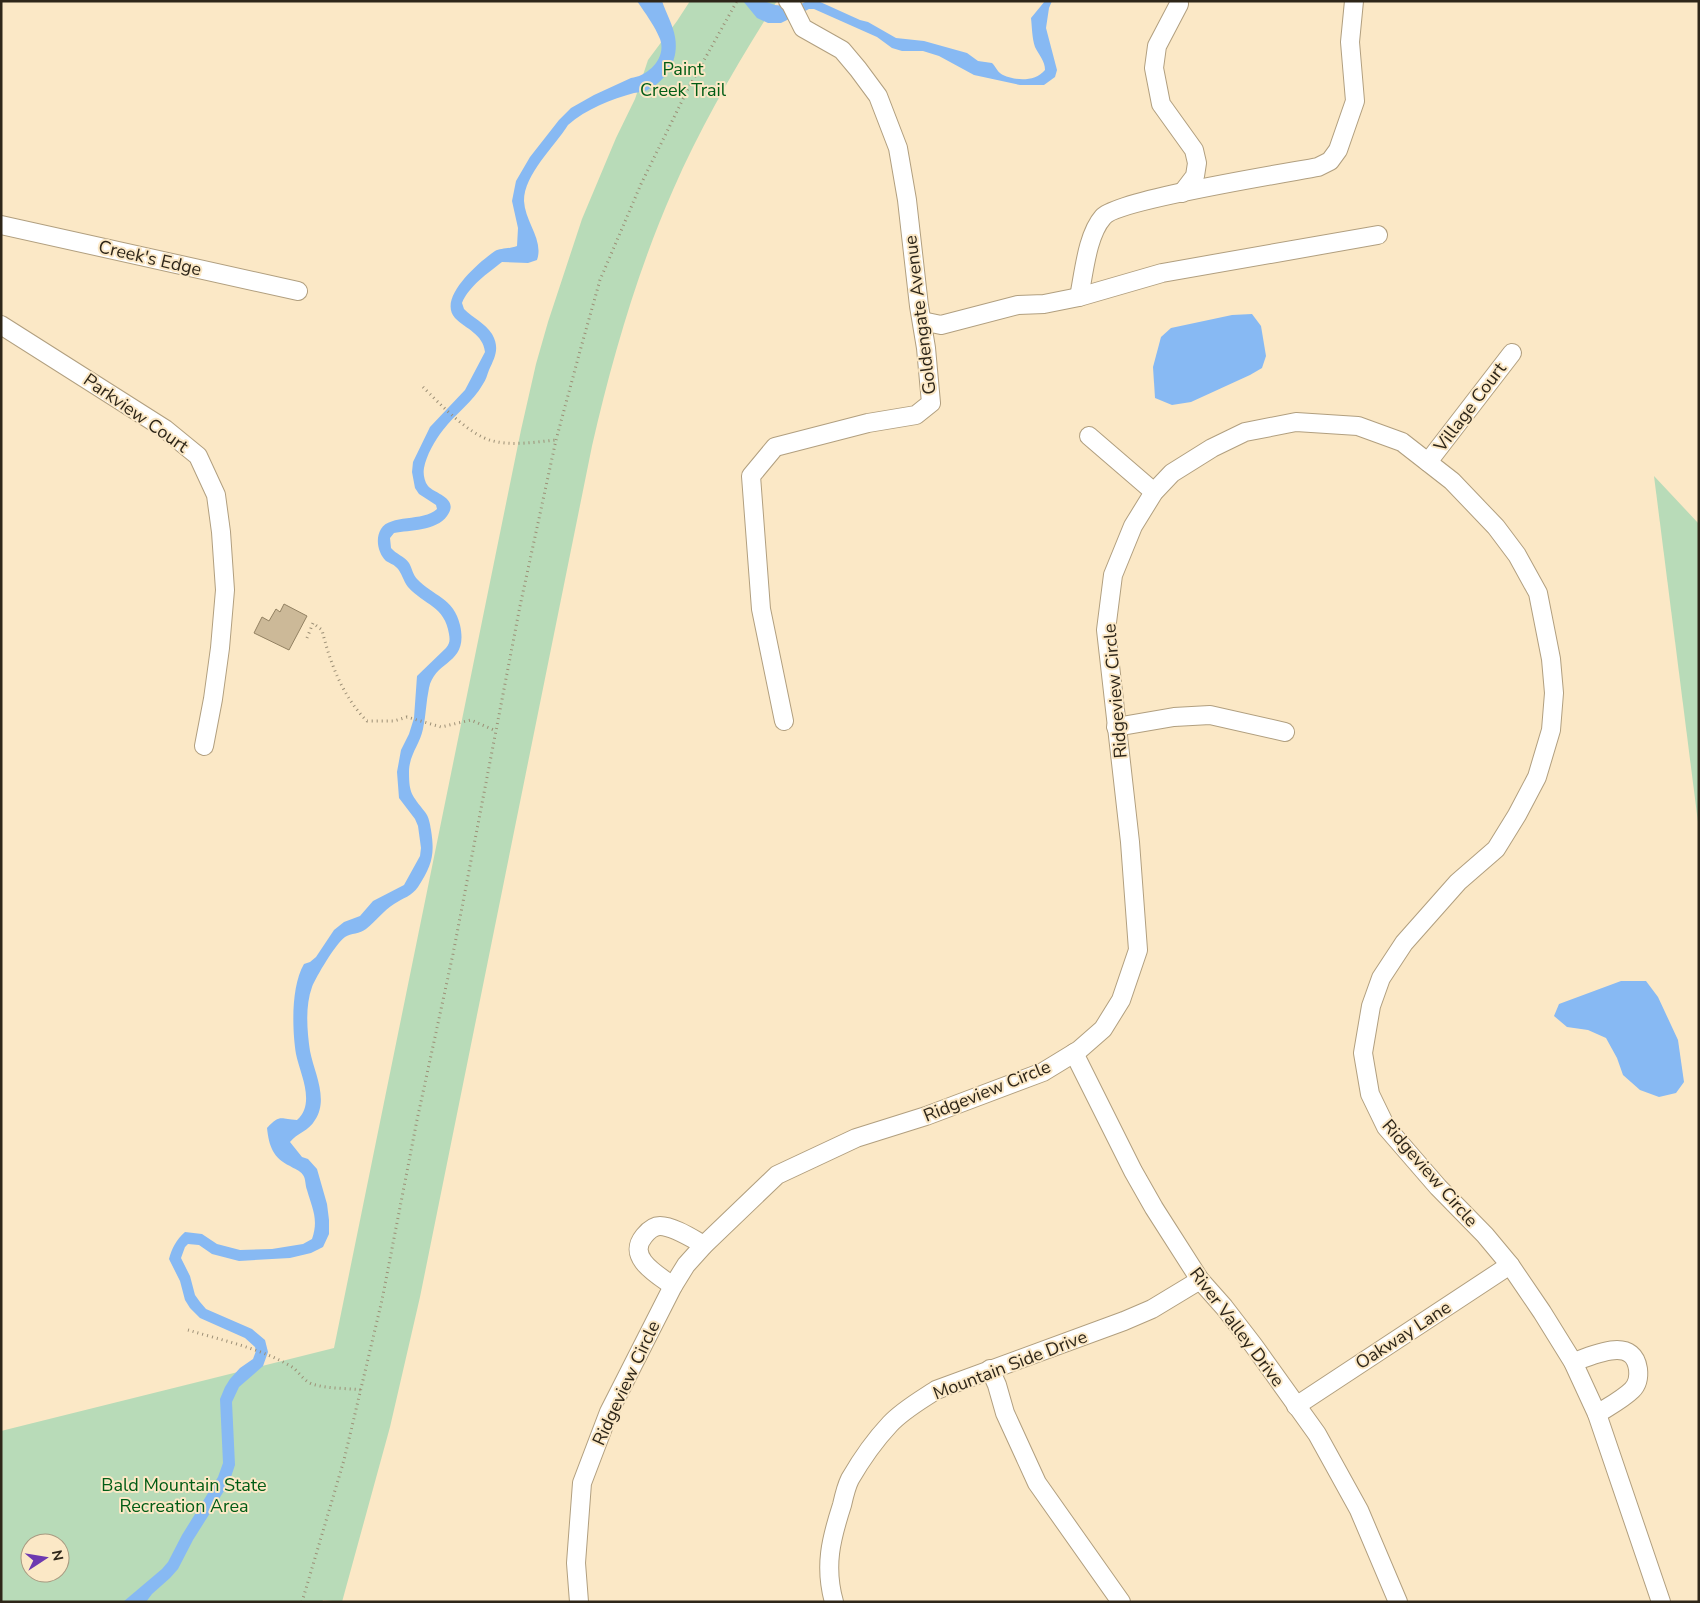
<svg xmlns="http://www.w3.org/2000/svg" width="1700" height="1603" font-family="'Nunito Sans',sans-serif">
<rect width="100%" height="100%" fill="#fbe8c6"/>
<g fill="#b8dbb8" fill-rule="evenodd">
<path d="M 690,1 L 777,1 C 738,62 702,124 673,190 C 637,272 612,359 592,446 L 420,1297 L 390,1427 L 342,1602 L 323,1600 L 322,1602 L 1,1602 L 1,1431 L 334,1348 L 521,430 L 536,364 L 548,322 L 582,219 L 616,138 L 635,99 L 648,60 L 677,21 ZM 30,1543 L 60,1543 L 60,1573 L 30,1573 Z"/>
<path d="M 1654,476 L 1699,524 L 1699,830 Z"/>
</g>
<g fill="#87b9f3">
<path d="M 637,1 L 662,1 C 666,13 673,25 675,37 C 679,58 668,79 649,89 C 645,92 639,92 634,93 C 612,99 586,109 568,125 C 555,146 524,174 524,201 C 525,222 544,240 537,260 L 528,263 L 502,262 C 488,273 469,286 462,303 L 464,309 C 473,318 485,323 492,334 C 500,348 495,357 489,370 C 487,375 486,380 483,384 C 473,402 455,414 443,430 C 435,440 426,456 424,468 C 423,473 424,481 428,486 C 435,494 460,498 447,516 C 436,531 410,530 394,533 L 390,538 L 391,548 C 396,554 404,556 409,563 C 412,568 413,575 417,579 C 433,596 454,598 460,625 C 469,665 435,659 429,688 C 426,702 426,715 423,729 C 420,744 409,755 409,772 C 409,794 412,795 425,812 C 429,817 430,824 431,830 C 435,855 432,865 418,887 C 412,896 403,898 394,904 C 383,911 376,921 366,929 C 360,934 351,933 345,937 C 336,943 316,977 312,987 C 305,1006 307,1031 310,1051 C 314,1072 329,1099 315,1120 C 309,1131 297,1133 290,1142 L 302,1157 L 308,1159 L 317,1169 L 327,1204 L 329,1220 L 329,1234 L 323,1247 L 311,1253 L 290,1258 L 239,1261 L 212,1254 L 199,1245 L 188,1244 L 185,1247 L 181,1258 L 190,1276 L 195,1295 L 200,1302 L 206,1309 L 252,1329 L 265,1340 L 268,1352 L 263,1366 L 239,1387 L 232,1402 L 235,1465 L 229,1483 L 193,1540 L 178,1569 L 170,1578 L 152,1594 L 146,1602 L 123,1602 L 162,1569 L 168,1562 L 182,1535 L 218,1477 L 223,1463 L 220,1399 L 225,1387 L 230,1379 L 240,1368 L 253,1359 L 256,1351 L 255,1347 L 245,1338 L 200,1318 L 190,1308 L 185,1300 L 180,1281 L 169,1259 C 172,1248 176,1240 185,1232 L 202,1234 L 217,1244 L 240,1250 L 272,1249 L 303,1244 L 312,1239 C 319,1219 312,1208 307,1190 C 305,1185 306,1179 303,1175 C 300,1170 294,1169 290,1166 C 273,1158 269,1146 267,1128 C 280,1114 280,1119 297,1120 C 316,1103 300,1074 296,1054 C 292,1029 291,986 304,964 L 310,962 L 316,957 L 334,930 L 344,922 L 360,916 L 373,901 L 404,885 L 420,856 L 421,848 L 418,826 L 415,819 L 399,798 L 397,772 L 401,750 L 409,734 L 414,718 L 417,676 L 446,648 C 450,643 450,640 449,634 C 445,606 424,605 408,587 C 403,581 402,572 396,567 C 393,564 389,563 386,561 C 378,553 375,539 381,529 C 390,514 423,522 437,509 L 436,505 L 419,494 L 415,488 L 412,472 L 413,462 L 430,427 L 465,390 L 485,352 C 483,334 466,329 455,318 C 437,298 479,262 495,251 C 500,248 510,249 517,246 L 518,228 L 512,201 L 516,181 L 530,157 L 559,120 L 571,108 L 594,95 L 631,78 C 648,76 667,58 660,39 C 655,26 645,13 637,1 Z"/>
<path d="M 743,1 L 764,1 L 775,5 L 795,7 L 807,1 L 818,1 L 860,20 L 868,22 L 896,38 L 924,41 L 967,53 L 978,61 L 992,63 C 996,67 998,73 1003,75 C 1016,81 1035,82 1045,70 C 1045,61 1039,55 1035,47 C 1032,38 1032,27 1031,18 L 1045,1 L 1052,1 L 1049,8 L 1046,28 L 1057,70 L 1055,77 L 1044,85 L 1020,85 L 974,75 L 939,56 L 923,51 L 902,51 L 892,48 L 877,37 L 814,9 L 809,9 L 781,23 L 768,23 L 757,18 Z"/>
<path d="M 1252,314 L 1261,326 L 1266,356 L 1262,368 L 1250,375 L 1191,402 L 1172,405 L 1155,398 L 1153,367 L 1161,337 L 1171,328 L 1232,315 Z"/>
<path d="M 1621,981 L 1646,981 L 1658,997 L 1678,1040 L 1684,1082 L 1676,1093 L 1659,1097 L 1640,1090 L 1623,1075 L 1617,1058 L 1606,1038 L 1588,1030 L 1567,1027 L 1554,1016 L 1559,1004 Z"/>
</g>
<path fill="#ccb998" stroke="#928162" d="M 284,604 L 307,616 L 289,650 L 254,633 L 262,617 L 269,621 L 276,609 L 280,612 Z"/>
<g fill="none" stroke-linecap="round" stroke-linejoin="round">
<g stroke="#b19f7f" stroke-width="20">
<g id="minor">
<path d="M 1179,4 L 1157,46 L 1154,68 L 1161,104 L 1194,150 L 1197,163 L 1195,176 L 1182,193"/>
<path d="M 1,225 L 298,291"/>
<path d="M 1079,297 C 1084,273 1087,235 1103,217 C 1117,200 1286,173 1318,167 L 1330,161 L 1338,150 L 1355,101 L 1350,42 L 1354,1"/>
<path d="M 922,321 L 941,325 L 1018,305 L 1044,304 L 1079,297 L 1162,273 L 1378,235"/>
<path d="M 1,325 L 165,429 L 198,456 L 216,495 L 221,532 L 225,590 L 220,648 L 213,699 L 204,746"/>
<path d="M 1089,436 L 1154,492"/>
<path d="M 1428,462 L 1512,353"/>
<path d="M 784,721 L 761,609 L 751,476 L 775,447 L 868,423 L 916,415 L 931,403 L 926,348 L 919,306 L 907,200 L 898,148 L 878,96 L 858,69 L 842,50 L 803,28 L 791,4 L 788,1"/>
<path d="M 1116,727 L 1174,717 L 1210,715 L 1285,732"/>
<path d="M 1074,1053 L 1133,1171 L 1154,1208 L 1200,1280 L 1224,1307 L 1254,1346 L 1317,1434 L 1359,1510 L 1398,1602"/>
<path d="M 673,1286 C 658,1275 626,1258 644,1236 C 648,1231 654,1226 660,1226 C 673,1226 693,1239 704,1245"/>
<path d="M 1573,1362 C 1593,1356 1633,1335 1638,1369 C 1639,1377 1638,1384 1632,1390 C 1623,1399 1608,1407 1597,1414"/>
<path d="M 990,1369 L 997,1385 L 1005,1413 L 1037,1483 L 1121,1602"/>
<path d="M 1296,1406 L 1510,1265"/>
<path d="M 579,1602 L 576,1563 L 582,1483 L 609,1412 L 673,1286 L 686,1265 L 704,1245 L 777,1175 L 856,1138 L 926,1116 L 1043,1072 L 1079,1050 L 1103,1029 L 1121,1000 L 1138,950 L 1130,842 L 1106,630 L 1113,575 L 1133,526 L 1154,492 L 1172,473 L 1212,448 L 1245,432 L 1296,422 L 1358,426 L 1402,442 L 1452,481 L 1496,527 L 1517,555 L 1538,593 L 1551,659 L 1554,693 L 1551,730 L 1537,777 L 1517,815 L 1496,849 L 1458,882 L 1404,943 L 1381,978 L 1371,1006 L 1363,1053 L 1370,1094 L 1386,1127 L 1438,1187 L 1485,1235 L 1510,1265 L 1542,1312 L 1573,1362 L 1597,1414 L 1661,1602"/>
<path d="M 834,1602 C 824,1566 831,1539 842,1505 C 844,1496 846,1487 850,1479 C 861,1460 875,1440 890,1424 C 903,1410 921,1400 936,1390 L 1124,1321 L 1152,1309 L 1200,1280"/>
</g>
</g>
<g stroke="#9c8f76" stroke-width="3" stroke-dasharray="1 4" stroke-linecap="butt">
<path d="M 423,387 C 439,403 470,436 493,441 C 513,446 535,442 556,440"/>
<path d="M 307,638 L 313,623 L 322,630 C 330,663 343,697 367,721 L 394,721 L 407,717 L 441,727 L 471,720 L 496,731"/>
<path d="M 188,1330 C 221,1340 263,1349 292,1367 C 299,1372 304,1381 312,1384 C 328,1389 346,1388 362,1390"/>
<path d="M 302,1602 L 344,1460 L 382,1300 L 417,1120 L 453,954 L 520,606 L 556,440 L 580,351 L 600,280 L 641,184 L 688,89 L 737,1"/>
</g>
<use href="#minor" stroke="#fff" stroke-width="18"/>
</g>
<g text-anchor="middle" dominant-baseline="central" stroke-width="4" stroke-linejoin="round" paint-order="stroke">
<g font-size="18" fill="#015c15" stroke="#fbe8c6">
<text x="683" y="69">Paint<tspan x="683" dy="21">Creek Trail</tspan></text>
<text x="184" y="1485">Bald Mountain State<tspan x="184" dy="21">Recreation Area</tspan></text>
</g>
<g font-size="18" fill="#2e2619" stroke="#fbe8c6">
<text transform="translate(150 258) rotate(13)">Creek's Edge</text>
<text transform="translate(920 315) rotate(-97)">Goldengate Avenue</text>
<text transform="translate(1470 407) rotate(-53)">Village Court</text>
<text transform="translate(136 413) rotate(35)">Parkview Court</text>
<text transform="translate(1115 691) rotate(-95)">Ridgeview Circle</text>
<text transform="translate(987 1091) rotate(-22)">Ridgeview Circle</text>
<text transform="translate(1430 1173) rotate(49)">Ridgeview Circle</text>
<text transform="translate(1237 1327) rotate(53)">River Valley Drive</text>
<text transform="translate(1403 1335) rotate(-33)">Oakway Lane</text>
<text transform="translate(1010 1365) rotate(-21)">Mountain Side Drive</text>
<text transform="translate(626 1383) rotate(-65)">Ridgeview Circle</text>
</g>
</g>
<rect width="1700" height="1603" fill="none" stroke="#2e2619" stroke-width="5"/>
<g transform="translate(45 1558) rotate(78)"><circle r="24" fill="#fbe8c6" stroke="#a99a81"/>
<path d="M0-4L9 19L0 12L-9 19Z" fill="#6d39b0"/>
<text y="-8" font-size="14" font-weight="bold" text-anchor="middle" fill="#2e2619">N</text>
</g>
</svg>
